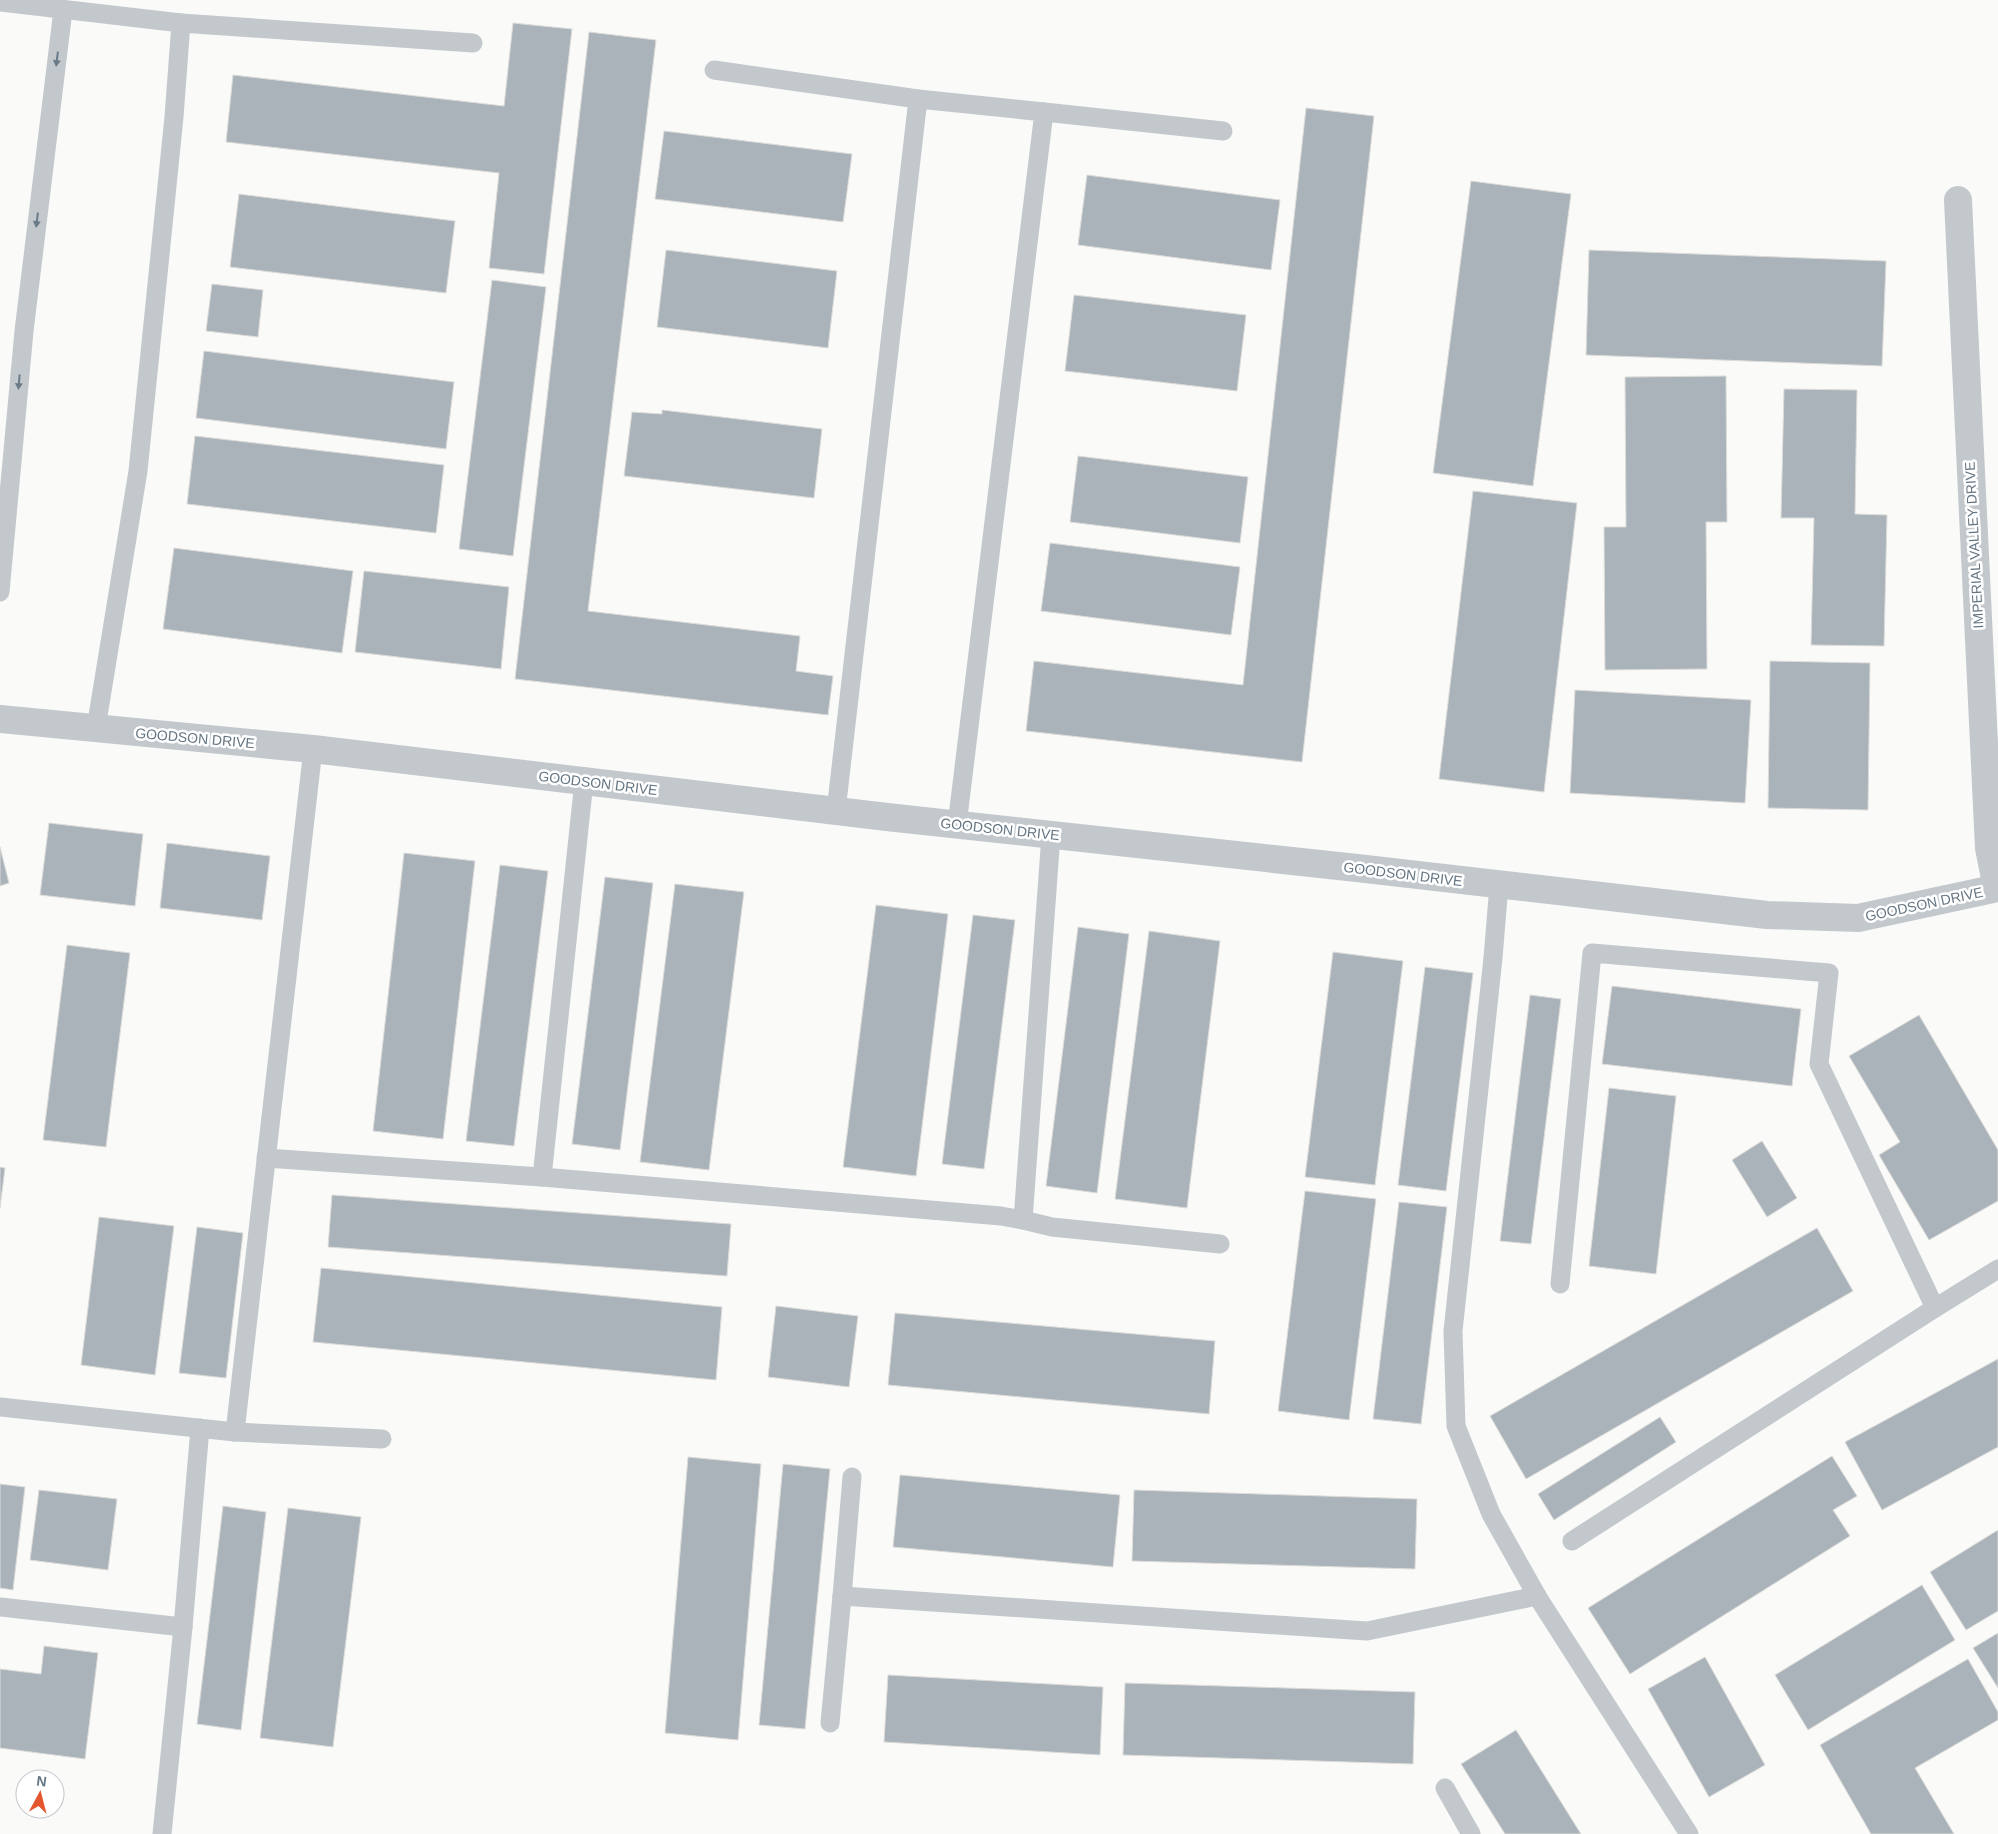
<svg xmlns="http://www.w3.org/2000/svg" width="1998" height="1834" font-family="Arial,sans-serif">
<rect width="100%" height="100%" fill="#fafaf8"/>
<g fill="#aab3b9" stroke="#dcdcda">
<path d="M 513,23 L 572,29 L 544,274 L 489,268 L 499,173 L 226,142 L 233,75 L 504,106 Z"/>
<path d="M 589,32 L 656,40 L 588,611 L 800,636 L 796,671 L 833,676 L 828,715 L 515,679 Z"/>
<path d="M 1306,108 L 1374,116 L 1302,762 L 1026,731 L 1034,661 L 1243,685 Z"/>
<path d="M 664,131 L 852,154 L 843,222 L 655,199 Z"/>
<path d="M 1087,175 L 1280,200 L 1271,270 L 1078,245 Z"/>
<path d="M 1471,181 L 1571,194 L 1533,486 L 1433,473 Z"/>
<path d="M 239,194 L 455,221 L 446,293 L 230,267 Z"/>
<path d="M 666,250 L 837,271 L 828,348 L 657,327 Z"/>
<path d="M 1589,250 L 1886,261 L 1882,366 L 1586,355 Z"/>
<path d="M 492,280 L 546,287 L 513,556 L 459,549 Z"/>
<path d="M 212,284 L 263,290 L 258,337 L 206,331 Z"/>
<path d="M 1074,295 L 1246,315 L 1237,391 L 1065,371 Z"/>
<path d="M 204,351 L 454,382 L 446,449 L 196,418 Z"/>
<path d="M 1726,376 L 1727,522 L 1706,522 L 1707,669 L 1605,670 L 1604,527 L 1626,527 L 1625,377 Z"/>
<path d="M 1784,389 L 1857,390 L 1855,514 L 1887,515 L 1884,646 L 1811,645 L 1814,518 L 1781,518 Z"/>
<path d="M 662,410 L 822,429 L 814,498 L 624,476 L 632,412 L 662,414 Z"/>
<path d="M 195,436 L 444,465 L 436,533 L 187,504 Z"/>
<path d="M 1078,456 L 1248,477 L 1240,543 L 1070,522 Z"/>
<path d="M 1473,491 L 1577,503 L 1544,792 L 1439,779 Z"/>
<path d="M 1050,543 L 1240,567 L 1231,635 L 1041,611 Z"/>
<path d="M 174,548 L 353,571 L 342,653 L 163,629 Z"/>
<path d="M 364,571 L 509,587 L 501,669 L 355,652 Z"/>
<path d="M 1770,661 L 1870,663 L 1868,810 L 1768,808 Z"/>
<path d="M 1575,690 L 1751,700 L 1745,803 L 1570,793 Z"/>
<path d="M 49,823 L 143,834 L 135,906 L 40,895 Z"/>
<path d="M 167,843 L 270,856 L 262,920 L 160,908 Z"/>
<path d="M 0,847 L 9,883 L 0,886 Z"/>
<path d="M 404,853 L 475,861 L 443,1139 L 373,1131 Z"/>
<path d="M 500,865 L 548,871 L 514,1146 L 466,1141 Z"/>
<path d="M 605,877 L 653,883 L 620,1150 L 572,1144 Z"/>
<path d="M 675,884 L 744,892 L 709,1170 L 640,1162 Z"/>
<path d="M 876,905 L 948,914 L 916,1176 L 843,1167 Z"/>
<path d="M 973,915 L 1015,920 L 984,1169 L 942,1164 Z"/>
<path d="M 1078,927 L 1129,934 L 1097,1193 L 1046,1186 Z"/>
<path d="M 1149,931 L 1220,941 L 1187,1208 L 1115,1199 Z"/>
<path d="M 67,945 L 130,953 L 106,1147 L 43,1140 Z"/>
<path d="M 1333,952 L 1403,961 L 1375,1185 L 1305,1177 Z"/>
<path d="M 1425,967 L 1473,973 L 1446,1191 L 1398,1185 Z"/>
<path d="M 1612,986 L 1801,1009 L 1792,1086 L 1602,1064 Z"/>
<path d="M 1530,995 L 1561,999 L 1531,1244 L 1500,1241 Z"/>
<path d="M 1919,1015 L 1998,1150 L 1998,1201 L 1929,1240 L 1879,1155 L 1900,1142 L 1849,1056 Z"/>
<path d="M 1609,1088 L 1676,1096 L 1656,1274 L 1589,1266 Z"/>
<path d="M 1762,1141 L 1797,1198 L 1767,1217 L 1732,1160 Z"/>
<path d="M 0,1167 L 5,1168 L 0,1208 Z"/>
<path d="M 1305,1191 L 1376,1199 L 1349,1420 L 1278,1411 Z"/>
<path d="M 332,1195 L 731,1224 L 727,1276 L 328,1247 Z"/>
<path d="M 1399,1202 L 1447,1207 L 1421,1424 L 1373,1419 Z"/>
<path d="M 99,1217 L 174,1226 L 155,1375 L 81,1365 Z"/>
<path d="M 197,1227 L 243,1233 L 226,1378 L 179,1373 Z"/>
<path d="M 1817,1228 L 1853,1291 L 1526,1479 L 1490,1416 Z"/>
<path d="M 321,1268 L 722,1307 L 716,1380 L 313,1342 Z"/>
<path d="M 776,1306 L 858,1316 L 849,1387 L 768,1377 Z"/>
<path d="M 895,1313 L 1215,1341 L 1209,1414 L 888,1385 Z"/>
<path d="M 1998,1359 L 1998,1447 L 1882,1510 L 1845,1442 Z"/>
<path d="M 1660,1417 L 1676,1442 L 1554,1520 L 1538,1494 Z"/>
<path d="M 1832,1456 L 1857,1496 L 1833,1510 L 1850,1536 L 1630,1674 L 1588,1608 Z"/>
<path d="M 688,1457 L 761,1464 L 738,1740 L 665,1733 Z"/>
<path d="M 783,1464 L 830,1469 L 805,1729 L 759,1725 Z"/>
<path d="M 900,1475 L 1120,1495 L 1113,1567 L 893,1547 Z"/>
<path d="M 0,1484 L 25,1487 L 13,1590 L 0,1588 Z"/>
<path d="M 39,1490 L 117,1499 L 108,1570 L 30,1560 Z"/>
<path d="M 1134,1490 L 1417,1499 L 1415,1569 L 1132,1561 Z"/>
<path d="M 223,1506 L 266,1512 L 241,1730 L 197,1724 Z"/>
<path d="M 288,1508 L 361,1517 L 333,1747 L 260,1738 Z"/>
<path d="M 1998,1530 L 1998,1611 L 1966,1630 L 1930,1572 Z"/>
<path d="M 1922,1585 L 1955,1640 L 1808,1730 L 1775,1675 Z"/>
<path d="M 1998,1633 L 1998,1688 L 1973,1648 Z"/>
<path d="M 44,1646 L 98,1653 L 85,1759 L 0,1748 L 0,1669 L 41,1674 Z"/>
<path d="M 1705,1657 L 1765,1765 L 1709,1797 L 1648,1689 Z"/>
<path d="M 1968,1659 L 1998,1712 L 1998,1720 L 1915,1768 L 1954,1834 L 1871,1834 L 1820,1745 Z"/>
<path d="M 888,1675 L 1103,1687 L 1100,1755 L 884,1742 Z"/>
<path d="M 1125,1683 L 1415,1692 L 1413,1764 L 1123,1755 Z"/>
<path d="M 1516,1730 L 1581,1834 L 1505,1834 L 1461,1764 Z"/>
</g>
<g fill="none" stroke-linecap="round" stroke-linejoin="round">
<g stroke="#c3c8cc" stroke-width="19">
<path d="M 0,2 L 181,23 L 174,117 L 138,471 L 96,728"/>
<path d="M 181,23 L 473,43"/>
<path d="M 714,70 L 918,99"/>
<path d="M 1044,112 L 1223,131"/>
<path d="M 0,592 L 24,331 L 63,10"/>
<path d="M 836,811 L 918,99 L 1044,112 L 957,825"/>
<path d="M 1499,885 L 1493,958 L 1453,1331 L 1456,1426 L 1491,1514 L 1537,1596 L 1689,1834"/>
<path d="M 266,1158 L 542,1177 L 1001,1216 L 1023,1220 L 1051,835"/>
<path d="M 542,1177 L 584,781"/>
<path d="M 1023,1220 L 1052,1227 L 1220,1244"/>
<path d="M 1560,1284 L 1592,953 L 1829,973 L 1819,1064 L 1935,1308"/>
<path d="M 0,1407 L 235,1432 L 313,749"/>
<path d="M 235,1432 L 382,1439"/>
<path d="M 852,1477 L 842,1596 L 1367,1631 L 1537,1596"/>
<path d="M 1572,1541 L 1935,1308 L 1998,1269"/>
<path d="M 0,1607 L 183,1627"/>
<path d="M 830,1723 L 842,1596"/>
<path d="M 1445,1788 L 1471,1834"/>
<path d="M 162,1834 L 183,1627 L 200,1428"/>
</g>
<path stroke="#c3c8cc" stroke-width="28" d="M 1958,200 L 1989,848 L 1997,888"/>
<path stroke="#c3c8cc" stroke-width="28" d="M 0,719 L 313,749 L 887,817 L 1357,868 L 1767,915 L 1858,918 L 1998,888"/>
</g>
<defs><path id="oneway-solid" d="M-6-.8H1V-3.2L6.5 0L1 3.2V.8H-6Z" transform="scale(1.25)"/></defs>
<g fill="#6a7a87">
<use href="#oneway-solid" transform="translate(57 59) rotate(97)"/>
<use href="#oneway-solid" transform="translate(37 220) rotate(97)"/>
<use href="#oneway-solid" transform="translate(19 382) rotate(95)"/>
</g>
<g text-anchor="middle" dominant-baseline="central" stroke-width="5" stroke-linejoin="round" paint-order="stroke">
<g font-size="14" fill="#657683" stroke="#fff">
<text transform="translate(1974 545) rotate(-93)">IMPERIAL VALLEY DRIVE</text>
<text transform="translate(195 738) rotate(5)">GOODSON DRIVE</text>
<text transform="translate(598 783) rotate(7)">GOODSON DRIVE</text>
<text transform="translate(1000 829) rotate(6)">GOODSON DRIVE</text>
<text transform="translate(1403 874) rotate(7)">GOODSON DRIVE</text>
<text transform="translate(1924 904) rotate(-12)">GOODSON DRIVE</text>
</g>
</g>
<g transform="translate(40 1794) rotate(7)"><circle r="24" fill="#ffffff" stroke="#c1c8cd"/>
<path d="M0-4L9 19L0 12L-9 19Z" fill="#e4572e"/>
<text y="-8" font-size="14" font-weight="bold" text-anchor="middle" fill="#657683">N</text>
</g>
</svg>
